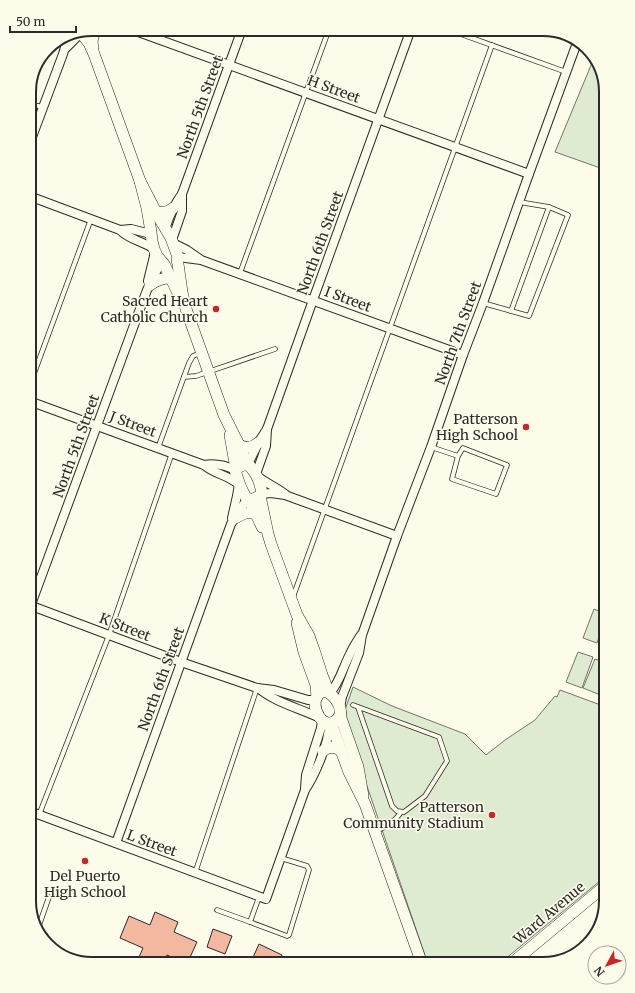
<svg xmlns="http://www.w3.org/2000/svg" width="635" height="993" font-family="Merriweather,serif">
<rect width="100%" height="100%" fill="#fdfbea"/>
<g fill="#deebd1" stroke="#74746e">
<path d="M 594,58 L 599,64 L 606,92 L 606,170 L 555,152 Z"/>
<path d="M 594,609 L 606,614 L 606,617 L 597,643 L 583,638 Z"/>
<path d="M 578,652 L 593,657 L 582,688 L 566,682 Z"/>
<path d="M 595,659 L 606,663 L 606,672 L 598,694 L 583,688 Z"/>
<path d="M 353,687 L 392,706 L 465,734 L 486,755 L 505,740 L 535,720 L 555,696 L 557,697 L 560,690 L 606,707 L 606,876 L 499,964 L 428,964 L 345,722 L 345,710 Z"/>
</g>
<g fill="#f2b8a0" stroke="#2b2b2b">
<path d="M 155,912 L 178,922 L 174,932 L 197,942 L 187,964 L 167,955 L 163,964 L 136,964 L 143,948 L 120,938 L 129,916 L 150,925 Z"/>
<path d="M 213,929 L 232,936 L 225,954 L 207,947 Z"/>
<path d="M 259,944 L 282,955 L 278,964 L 256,964 L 251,962 Z"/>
</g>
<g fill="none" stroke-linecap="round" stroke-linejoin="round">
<g stroke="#2b2b2b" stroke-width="5.5">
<g id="service">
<path d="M 447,29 L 566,72"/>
<path d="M 29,104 L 43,107"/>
<path d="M 240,273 L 329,29"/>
<path d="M 483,303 L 529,316 L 568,215 L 549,207 L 519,202"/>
<path d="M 511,311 L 549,207"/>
<path d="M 184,377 L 196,376 L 275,349"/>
<path d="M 29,387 L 91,219"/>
<path d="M 431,447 L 458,456 L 452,479 L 496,494 L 507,465 L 463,448 L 458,456"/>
<path d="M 158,448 L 174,404 L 189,363 L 193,356 L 200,353"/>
<path d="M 293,597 L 492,45"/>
<path d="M 353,705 L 439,737 L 447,761 L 425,796 L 404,812 L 397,811 L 392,806 L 358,707"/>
<path d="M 39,815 L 109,635 L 172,453"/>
<path d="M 377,831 C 386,826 395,822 401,812"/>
<path d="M 195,873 L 257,688"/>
<path d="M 259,897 L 250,922 L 287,936 L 289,935 L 309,870 L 307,866 L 281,858"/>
<path d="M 217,910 L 250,922"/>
<path d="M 37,931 L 49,897"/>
</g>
</g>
<g stroke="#2b2b2b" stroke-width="10">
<g id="minor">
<path d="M 130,29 L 529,174"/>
<path d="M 66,48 L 79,35"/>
<path d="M 29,145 L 63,54 L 67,40"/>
<path d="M 29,196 L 120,230 C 129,240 143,241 154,249"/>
<path d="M 165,229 C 169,217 174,204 182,194 L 242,29"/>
<path d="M 120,230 L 131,229 L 151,234"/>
<path d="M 172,240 L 182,211 L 182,194"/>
<path d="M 173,243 L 187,250 L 200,259"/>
<path d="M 178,257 L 201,260 L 463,355"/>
<path d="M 148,281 L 155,252"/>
<path d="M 29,401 L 204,465 C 214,474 228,475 238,484"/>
<path d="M 248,464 L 260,440 L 267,429 L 313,300 L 411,29"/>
<path d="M 204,465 C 215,463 225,465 235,470"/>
<path d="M 256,474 L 266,446 L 267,429"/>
<path d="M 257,476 C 266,483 276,487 285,494"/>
<path d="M 262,494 L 271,493 L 285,495 L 397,536"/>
<path d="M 232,518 L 237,496 L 239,484"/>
<path d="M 29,605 L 181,662 L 257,688 L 274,690 L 308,700 L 314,700 L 316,698"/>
<path d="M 29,610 L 147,290 L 161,262"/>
<path d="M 258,688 C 276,703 299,708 320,718"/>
<path d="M 330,693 C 340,682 343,667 350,654 C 353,647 357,641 361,635"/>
<path d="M 340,708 L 342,697 L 359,653 L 362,635 L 397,536 L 431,447 L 463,355 L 483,303 L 529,174 L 578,40"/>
<path d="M 305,789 L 306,775 L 321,728 L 322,720"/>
<path d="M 29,811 L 266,899 L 305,790 C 315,775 330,741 329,723"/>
<path d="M 116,843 L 231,524 L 247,499"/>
</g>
</g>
<g stroke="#2b2b2b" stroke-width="12">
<g id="secondary">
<path d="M 82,34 L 89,43 L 94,54 L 140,181 L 147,208 L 151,232 L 152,241 L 154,249 L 157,256 L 164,264 L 179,295"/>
<path d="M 93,50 L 92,41 L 95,29"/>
<path d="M 140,181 L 158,216 L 171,238 L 178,257 L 177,260 L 178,264 L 182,292 L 186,309 L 224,415 L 242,451 L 247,465"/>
<path d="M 155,211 C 162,214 168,213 173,208"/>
<path d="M 150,285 C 156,280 162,278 171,278"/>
<path d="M 230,435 L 236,469"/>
<path d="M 239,445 C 246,449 252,448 258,443"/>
<path d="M 248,464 C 257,474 260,481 262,494 C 257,498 253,500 247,499 C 241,490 238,481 235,470 C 239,466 242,465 248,464 Z"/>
<path d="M 260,496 L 268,534 L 271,544 L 297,615 L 309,636 L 314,650 L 322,675 L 329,693"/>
<path d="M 249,499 L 262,527"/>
<path d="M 235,518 L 245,513 L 255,513"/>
<path d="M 297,623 L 304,652 L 316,685 L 317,697"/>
<path d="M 325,691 C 335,695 348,713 335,721 C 319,732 305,694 325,691 Z"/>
<path d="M 340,710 L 341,718 L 358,767 L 363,796"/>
<path d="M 331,723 L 349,772 L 365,804 L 422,964"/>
<path d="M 323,751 C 329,746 335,746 341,751"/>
<path d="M 511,964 L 606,885"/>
</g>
</g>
<use href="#service" stroke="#fdfbea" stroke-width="4"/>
<use href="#minor" stroke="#fdfbea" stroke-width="8"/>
<use href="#secondary" stroke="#fdfbea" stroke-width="11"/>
</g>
<g fill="#c62828" stroke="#fdfbea" stroke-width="1.5">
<circle cx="216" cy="309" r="4"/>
<circle cx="526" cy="427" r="4"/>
<circle cx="492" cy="815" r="4"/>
<circle cx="85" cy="861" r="4"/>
</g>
<g text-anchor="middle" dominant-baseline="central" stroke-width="3" stroke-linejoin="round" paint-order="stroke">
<g font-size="14" fill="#2b2b2b" stroke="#fdfbea">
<text transform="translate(334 89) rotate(20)">H Street</text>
<text transform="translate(200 107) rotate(-70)">North 5th Street</text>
<text transform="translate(320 243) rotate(-70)">North 6th Street</text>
<text transform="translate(348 299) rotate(20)">I Street</text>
<text transform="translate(458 333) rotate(-70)">North 7th Street</text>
<text transform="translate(133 424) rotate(20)">J Street</text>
<text transform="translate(76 446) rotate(-70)">North 5th Street</text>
<text transform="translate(125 627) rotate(21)">K Street</text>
<text transform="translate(161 679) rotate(-70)">North 6th Street</text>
<text transform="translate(152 843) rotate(20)">L Street</text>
<text transform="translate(549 913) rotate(-40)">Ward Avenue</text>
</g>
<g font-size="14" fill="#2b2b2b" stroke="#fdfbea" text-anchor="end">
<text x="208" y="301">Sacred Heart<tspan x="208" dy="16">Catholic Church</tspan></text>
<text x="518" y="419">Patterson<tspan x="518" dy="16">High School</tspan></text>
<text x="484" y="807">Patterson<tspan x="484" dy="16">Community Stadium</tspan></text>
<text x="85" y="876" text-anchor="middle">Del Puerto<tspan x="85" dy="16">High School</tspan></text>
</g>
</g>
<path d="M0 0H635V993H0ZM92 36H543A56 56 0 0 1 599 92V901A56 56 0 0 1 543 957H92A56 56 0 0 1 36 901V92A56 56 0 0 1 92 36Z" fill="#fdfbea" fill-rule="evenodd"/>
<path fill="none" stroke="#2b2b2b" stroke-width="2" d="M92 36H543A56 56 0 0 1 599 92V901A56 56 0 0 1 543 957H92A56 56 0 0 1 36 901V92A56 56 0 0 1 92 36Z"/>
<g transform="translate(607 965) rotate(230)"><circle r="19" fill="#fdfbea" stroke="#a9a89e"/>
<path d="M0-3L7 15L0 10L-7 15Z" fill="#c62828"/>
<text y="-6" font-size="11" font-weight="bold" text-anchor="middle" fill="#2b2b2b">N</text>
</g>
<path d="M10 26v6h66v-6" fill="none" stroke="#2b2b2b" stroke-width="2"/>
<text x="16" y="26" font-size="12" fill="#2b2b2b" stroke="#fdfbea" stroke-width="3" paint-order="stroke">50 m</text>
</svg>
